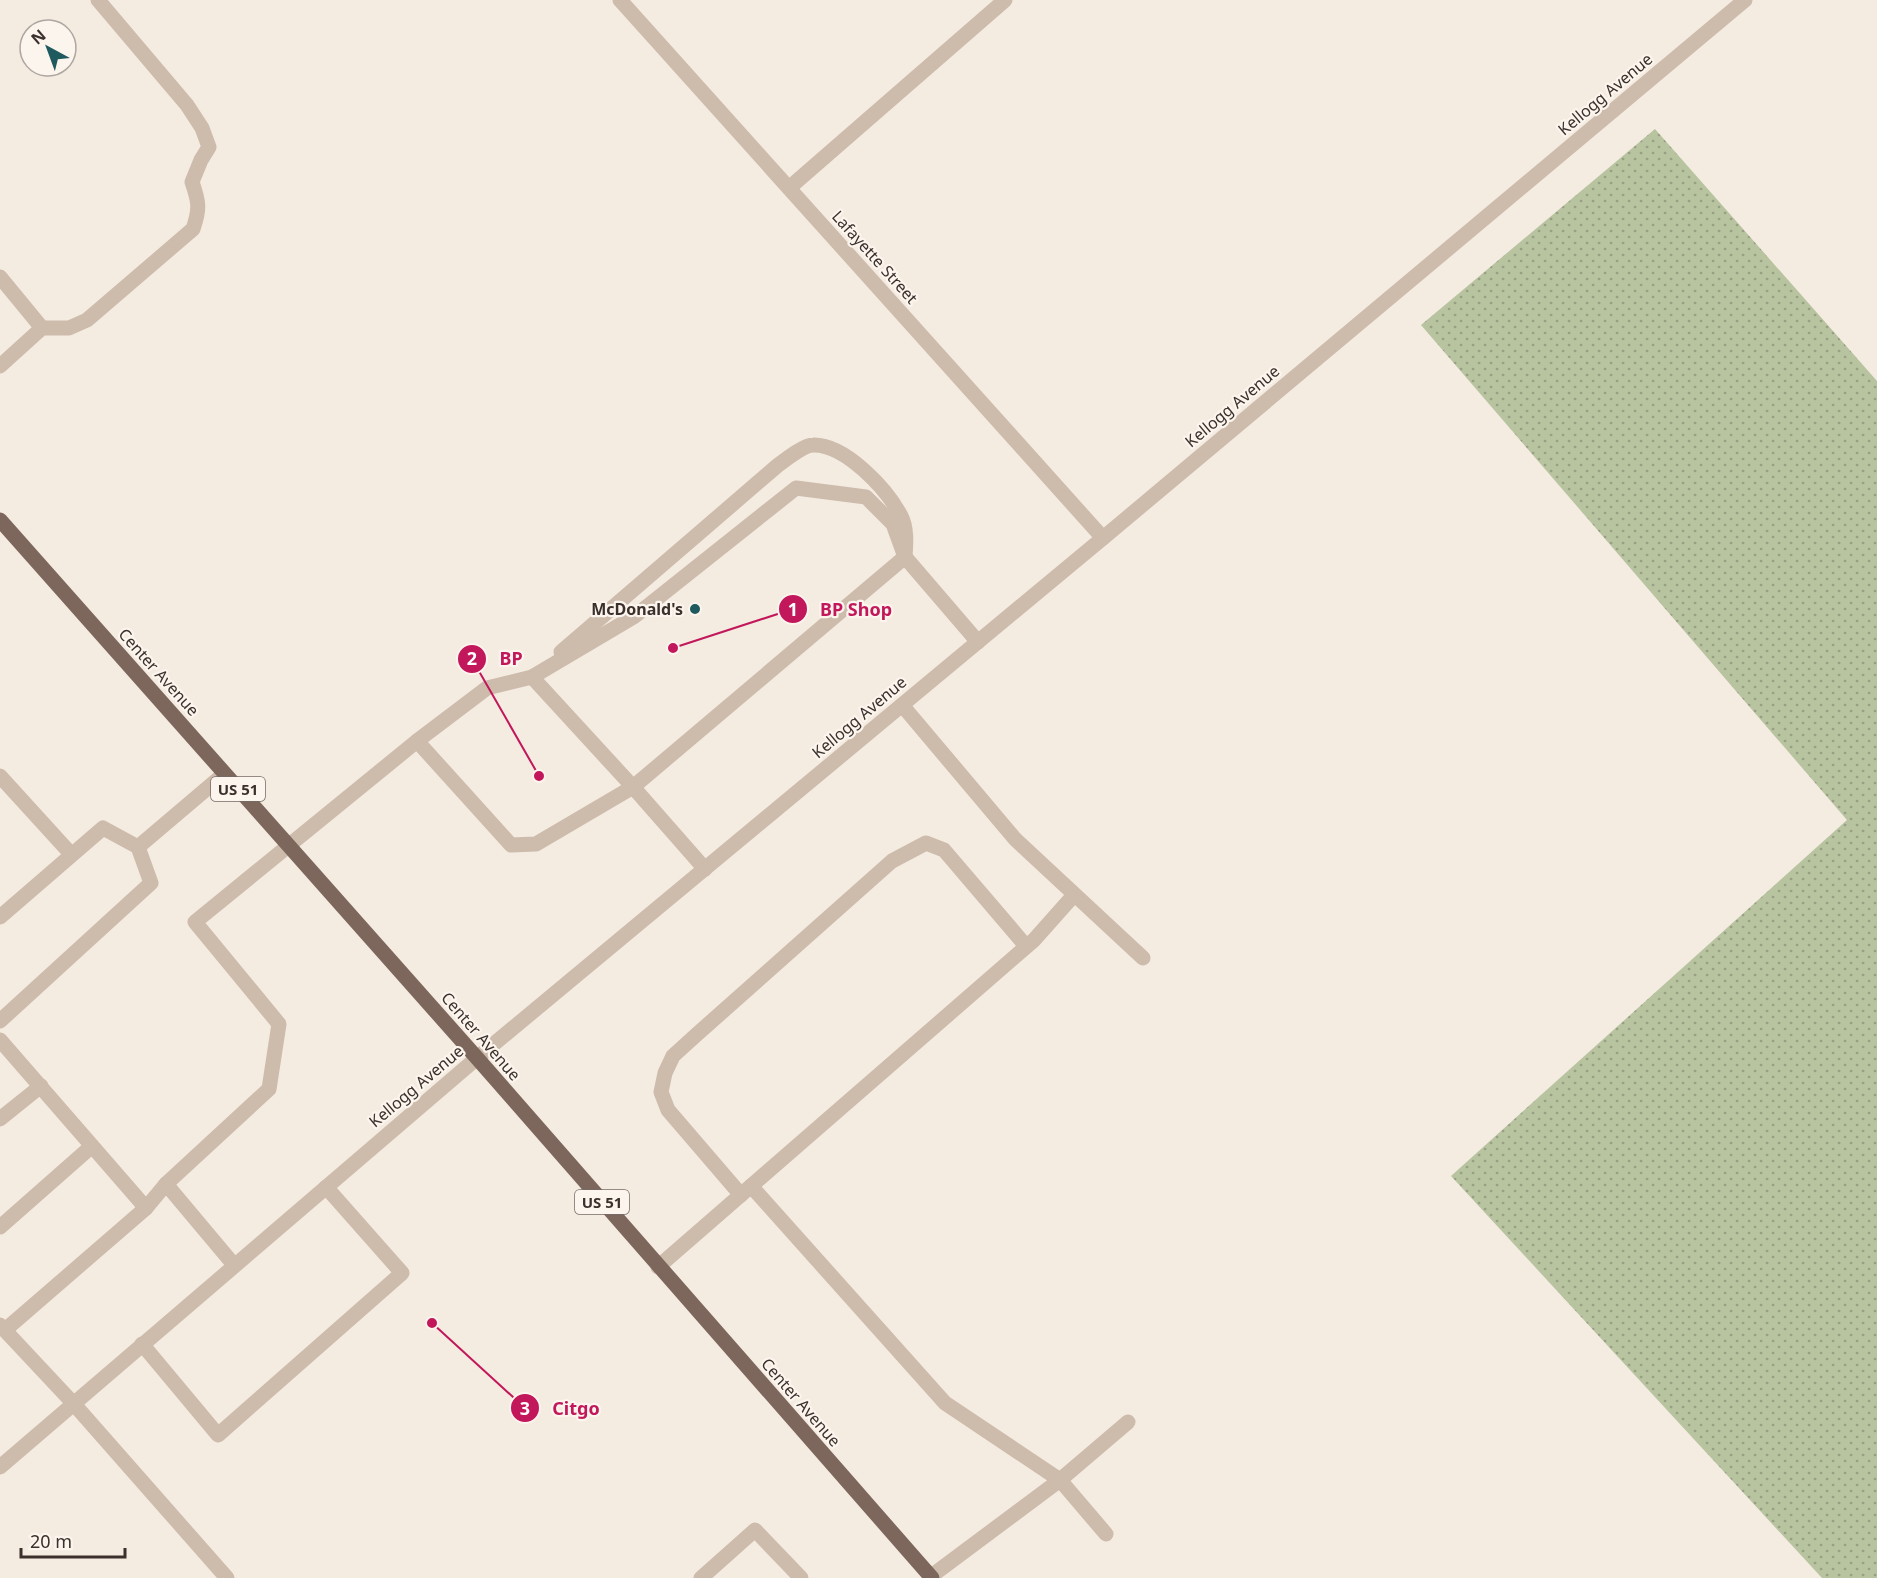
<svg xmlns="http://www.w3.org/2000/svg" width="1877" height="1578" font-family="'Noto Sans',sans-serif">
<defs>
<pattern id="park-dots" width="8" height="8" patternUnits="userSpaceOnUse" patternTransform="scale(1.5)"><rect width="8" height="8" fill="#b8c4a0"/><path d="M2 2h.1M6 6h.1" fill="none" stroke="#97a083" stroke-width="1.8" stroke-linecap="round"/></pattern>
</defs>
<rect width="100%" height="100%" fill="#f4ebe1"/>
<path fill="url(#park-dots)" d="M 1655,129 L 1877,381 L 1877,1578 L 1822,1578 L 1451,1176 L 1847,820 L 1421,325 Z"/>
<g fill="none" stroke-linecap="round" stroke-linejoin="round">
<g stroke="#cdbbac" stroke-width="15">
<path d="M 789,188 L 1005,0"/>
<path d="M 0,277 L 42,328"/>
<path d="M 0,366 L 42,328 L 69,328 L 87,320 L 193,229 C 200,209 199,202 192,182 L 201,160 L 209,147 L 202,128 L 187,105 L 98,0"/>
<path d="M 532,677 L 633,787 L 705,869"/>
<path d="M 417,741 L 511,845 L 536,844 L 633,787 L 905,557 C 906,544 907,527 901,516 C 887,489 845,444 813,445 C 804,445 785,460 777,466 L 561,652"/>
<path d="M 0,776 L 71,854"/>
<path d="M 138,847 L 224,774"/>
<path d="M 0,917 L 103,828 L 138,847 L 151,883 L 0,1021"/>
<path d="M 0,1040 L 146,1208"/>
<path d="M 0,1119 L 41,1086"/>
<path d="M 166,1184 L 234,1265"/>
<path d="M 751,1186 L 945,1403 L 1060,1480"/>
<path d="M 741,1195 L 668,1110 L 661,1092 L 665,1073 L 673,1056 L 695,1036 L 892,861 L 926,843 L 944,850 L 1026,946"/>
<path d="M 0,1227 L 92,1146"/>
<path d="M 658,1267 L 1034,940 L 1074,895"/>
<path d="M 0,1325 L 73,1403"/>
<path d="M 5,1330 L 146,1208 L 166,1184 L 269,1089 L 279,1024 L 195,922 L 417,741 L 487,688 L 532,677 L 635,616 L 796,488 L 866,497 L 893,524 L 905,557 L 978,642"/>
<path d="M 142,1344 L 218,1435 L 402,1273 L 326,1187"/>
<path d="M 701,1578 L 755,1530 L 801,1578"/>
</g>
<g stroke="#cdbbac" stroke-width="15">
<path d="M 620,0 L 1103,538"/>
<path d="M 902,705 L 1015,839 L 1143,958"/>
<path d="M 73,1403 L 227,1578"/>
<path d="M 1060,1480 L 1106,1534"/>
<path d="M 930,1577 L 1060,1480 L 1128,1422"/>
</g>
<path stroke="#cdbbac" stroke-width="15" d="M 0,1467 L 477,1058 L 1103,538 L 1745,0"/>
<path stroke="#7d675c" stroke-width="15" d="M 0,520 L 477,1058 L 932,1578"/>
</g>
<circle fill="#1f5a5e" stroke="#fbf5ee" stroke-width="2" cx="695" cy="609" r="6"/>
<g text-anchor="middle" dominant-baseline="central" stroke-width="4.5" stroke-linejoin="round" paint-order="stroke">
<g fill="#fbf5ee" stroke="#756b66" stroke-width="1.5">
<rect x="211" y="777" width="54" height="24" rx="4.5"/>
<rect x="575" y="1190" width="54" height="24" rx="4.5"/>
</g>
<g font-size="15" font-weight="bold" fill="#3b302b">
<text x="238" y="789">US 51</text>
<text x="602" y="1202">US 51</text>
</g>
<g font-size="16" fill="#3b302b" stroke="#fbf5ee">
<text transform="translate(1605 94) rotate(-40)">Kellogg Avenue</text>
<text transform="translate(875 257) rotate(48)">Lafayette Street</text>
<text transform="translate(1232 406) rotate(-40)">Kellogg Avenue</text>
<text transform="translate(159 672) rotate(48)">Center Avenue</text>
<text transform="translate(859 717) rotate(-40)">Kellogg Avenue</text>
<text transform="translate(481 1036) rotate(49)">Center Avenue</text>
<text transform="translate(416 1086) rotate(-40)">Kellogg Avenue</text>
<text transform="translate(801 1402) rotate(49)">Center Avenue</text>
</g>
<g font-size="16" font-weight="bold" fill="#3b302b" stroke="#fbf5ee" text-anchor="end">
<text x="683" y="609">McDonald's</text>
</g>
</g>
<path fill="none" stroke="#c2185b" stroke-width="2" d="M673 648L793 609M539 776L472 659M432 1323L525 1408"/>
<g fill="#c2185b" stroke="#fbf5ee" stroke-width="2">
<circle cx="673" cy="648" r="6"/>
<circle cx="539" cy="776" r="6"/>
<circle cx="432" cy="1323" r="6"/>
<circle cx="793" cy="609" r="15"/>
<circle cx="472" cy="659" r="15"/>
<circle cx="525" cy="1408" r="15"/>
</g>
<g font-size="18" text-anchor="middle" font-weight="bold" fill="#fff">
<text x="793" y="616">1</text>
<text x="472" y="665">2</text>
<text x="525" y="1415">3</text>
</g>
<g font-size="18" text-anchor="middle" font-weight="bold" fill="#c2185b" stroke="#fbf5ee" stroke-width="4.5" stroke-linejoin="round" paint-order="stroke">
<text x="856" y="616">BP Shop</text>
<text x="511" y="665">BP</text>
<text x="576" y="1415">Citgo</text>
</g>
<g transform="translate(48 48) rotate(319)"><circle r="28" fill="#fbf5ee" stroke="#aea6a0" stroke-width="1.5"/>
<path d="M0-4.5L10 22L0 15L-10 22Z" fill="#1f5a5e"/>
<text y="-9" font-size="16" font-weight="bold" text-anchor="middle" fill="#3b302b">N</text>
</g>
<path d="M21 1548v9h104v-9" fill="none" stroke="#3b302b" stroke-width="3"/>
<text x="30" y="1548" font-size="18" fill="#3b302b" stroke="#fbf5ee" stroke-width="4.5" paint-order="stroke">20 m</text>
</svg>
